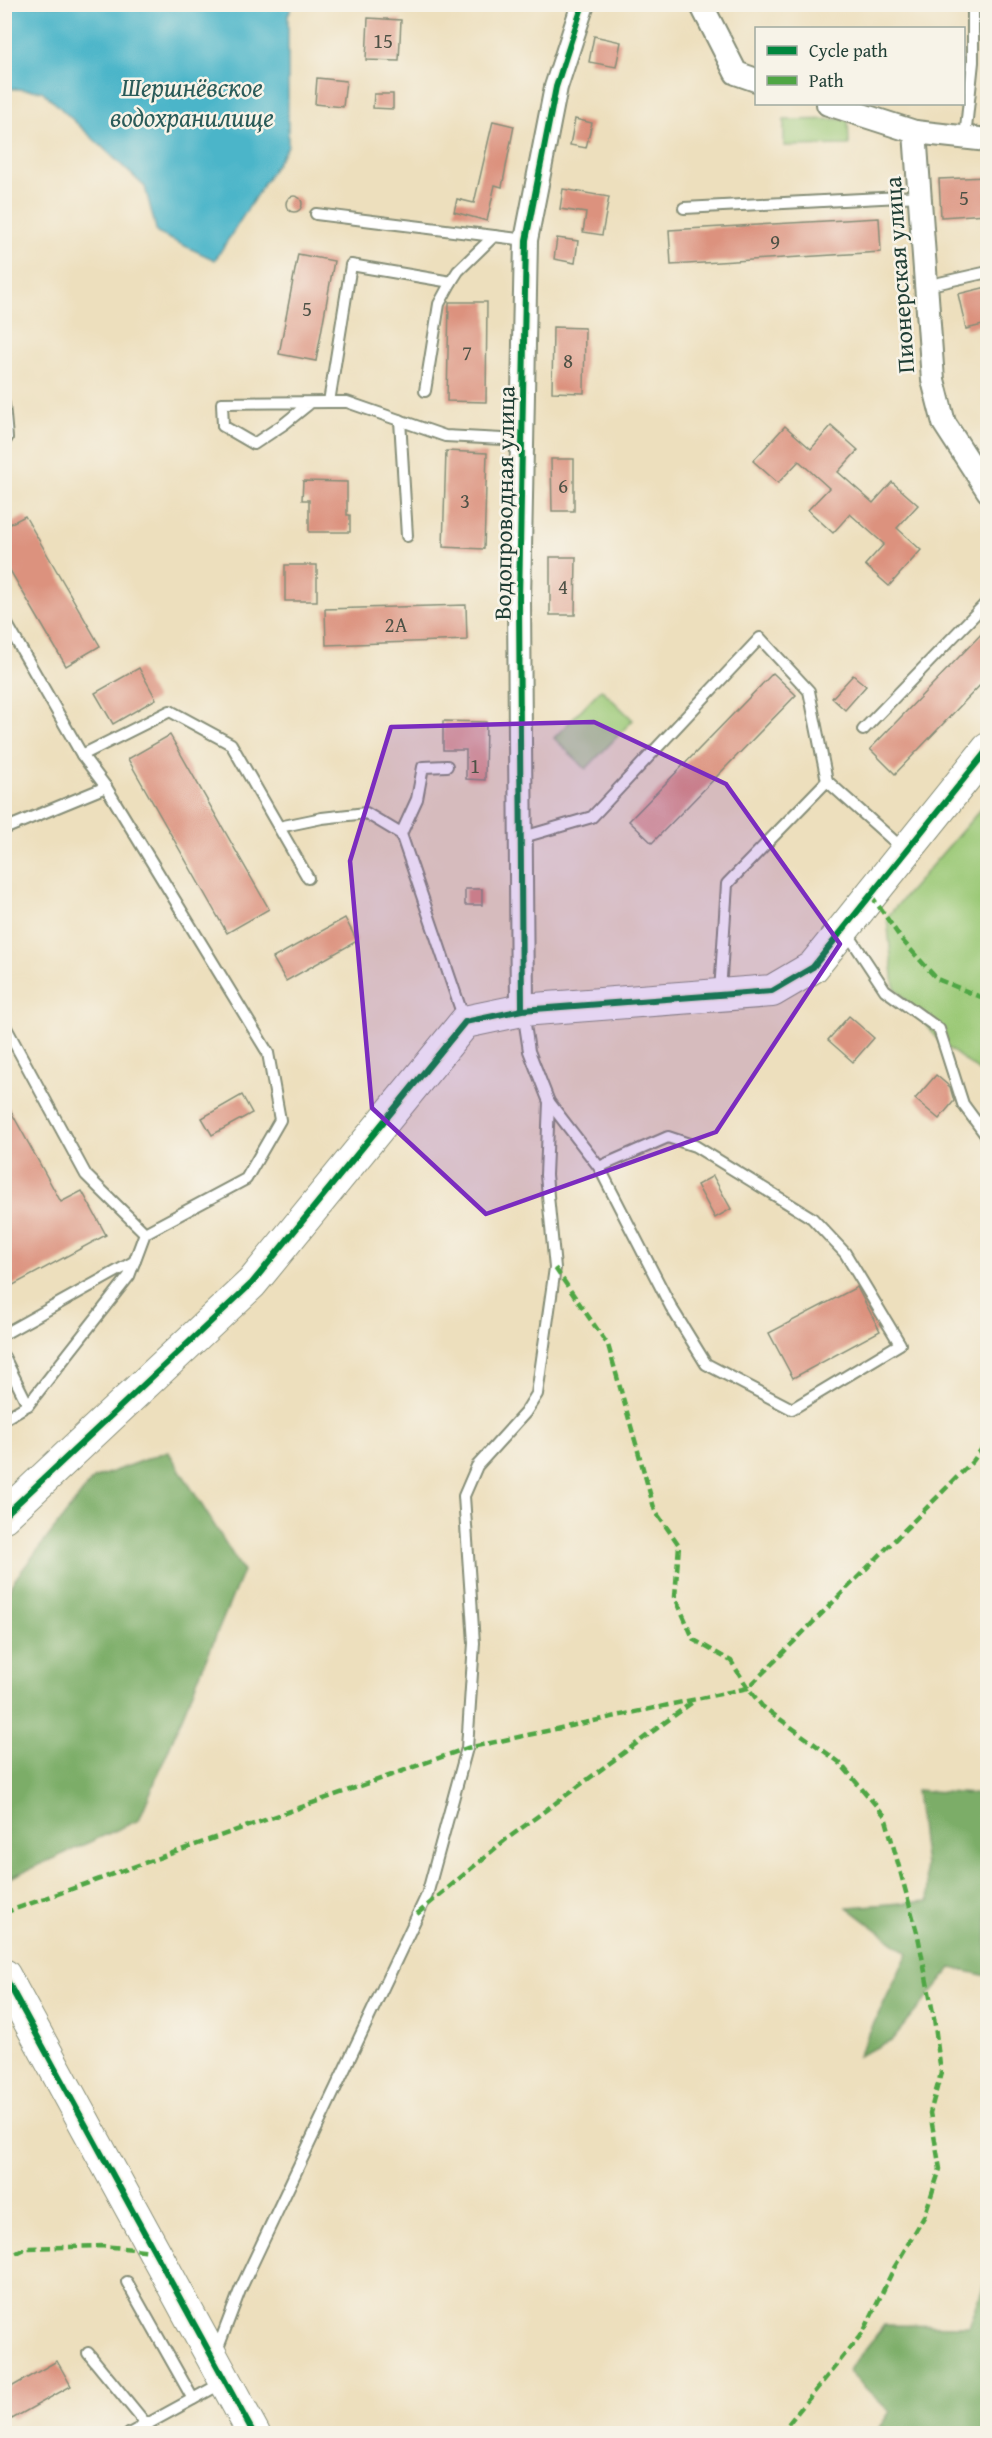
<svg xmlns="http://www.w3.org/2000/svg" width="992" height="2438" font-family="'Gentium Book Plus',serif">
<rect width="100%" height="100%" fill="#f7f3e8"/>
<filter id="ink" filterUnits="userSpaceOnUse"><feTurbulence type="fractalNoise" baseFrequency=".0167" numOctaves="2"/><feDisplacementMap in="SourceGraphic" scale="12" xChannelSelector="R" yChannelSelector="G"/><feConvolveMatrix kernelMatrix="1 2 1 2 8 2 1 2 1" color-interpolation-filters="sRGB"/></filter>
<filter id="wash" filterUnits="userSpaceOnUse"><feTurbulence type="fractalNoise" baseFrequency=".008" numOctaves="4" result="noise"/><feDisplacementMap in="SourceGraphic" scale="24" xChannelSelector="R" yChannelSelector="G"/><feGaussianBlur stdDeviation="1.35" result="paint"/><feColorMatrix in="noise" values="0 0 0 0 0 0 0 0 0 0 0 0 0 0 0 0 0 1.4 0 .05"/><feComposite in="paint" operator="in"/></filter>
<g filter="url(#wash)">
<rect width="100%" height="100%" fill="#eddfbd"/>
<g fill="#9bc977" stroke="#5d8356" stroke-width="1.5">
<path d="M 848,119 L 849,145 L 784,146 L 784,120 Z"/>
<path d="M 601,689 L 633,720 L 586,769 L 554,738 Z"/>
<path d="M 987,802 L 987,1077 L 940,1042 L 894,986 L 887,917 Z"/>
</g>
<g fill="#7cad68" stroke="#4e754e" stroke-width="1.5">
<path d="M 168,1451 L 243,1571 L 139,1820 L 5,1880 L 5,1601 L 12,1583 L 93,1479 Z"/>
<path d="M 916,1790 L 987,1795 L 987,1976 L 952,1968 L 891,2041 L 858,2056 L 908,1953 L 847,1907 L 929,1901 Z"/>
<path d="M 987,2277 L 987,2433 L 875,2433 L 890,2412 L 848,2371 L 884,2325 L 969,2326 Z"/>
</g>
<path fill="#4bb5c9" stroke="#35797e" stroke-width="1.5" d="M 4,5 L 293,5 L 288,15 L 288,146 L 215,260 L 157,233 L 145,187 L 42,91 L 5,88 Z"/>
<g id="blocks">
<g fill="#dc927e">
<path d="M 368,18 L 401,20 L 399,61 L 366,60 Z"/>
<path d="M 594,36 L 621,42 L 616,67 L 589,62 Z"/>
<path d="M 317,78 L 346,81 L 343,107 L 315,104 Z"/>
<path d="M 374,94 L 393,94 L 393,109 L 373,108 Z"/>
<path d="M 575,119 L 592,123 L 586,148 L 570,145 Z"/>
<path d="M 493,121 L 514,126 L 502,187 L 495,185 L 487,221 L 454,212 L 457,199 L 474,203 Z"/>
<path d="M 987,177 L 987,214 L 941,217 L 939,179 Z"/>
<path d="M 563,189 L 609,197 L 602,235 L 583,232 L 586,213 L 560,209 Z"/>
<circle cx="294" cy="204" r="8"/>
<path d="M 879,218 L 881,252 L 671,265 L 669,230 Z"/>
<path d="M 557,238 L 578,241 L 575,263 L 554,259 Z"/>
<path d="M 298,254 L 334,261 L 316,361 L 279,354 Z"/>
<path d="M 987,287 L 987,324 L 966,329 L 958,294 Z"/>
<path d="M 449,302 L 487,302 L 486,402 L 447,401 Z"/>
<path d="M 553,327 L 585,328 L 584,393 L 552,392 Z"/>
<path d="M 785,426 L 811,449 L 831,426 L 858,450 L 838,472 L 873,503 L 892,482 L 918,505 L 897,528 L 921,550 L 889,586 L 865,565 L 884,544 L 850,514 L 833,533 L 808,510 L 829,488 L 799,461 L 778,483 L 753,461 Z"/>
<path d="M 446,451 L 487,453 L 484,549 L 443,547 Z"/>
<path d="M 551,459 L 574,459 L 574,511 L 552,511 Z"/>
<path d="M 303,481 L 347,482 L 347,515 L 350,515 L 350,532 L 309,532 L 309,500 L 302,500 Z"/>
<path d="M 25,516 L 100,646 L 66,666 L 4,560 L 4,527 Z"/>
<path d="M 550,557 L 576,557 L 575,615 L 550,615 Z"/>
<rect x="285" y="565" width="32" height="36"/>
<path d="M 466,605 L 467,640 L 326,645 L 325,609 Z"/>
<path d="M 987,628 L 987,678 L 895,774 L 870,749 Z"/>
<path d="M 139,668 L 156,699 L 113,724 L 95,693 Z"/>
<path d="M 773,673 L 796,695 L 652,843 L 629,821 Z"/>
<path d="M 853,675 L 866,686 L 845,710 L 832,698 Z"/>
<path d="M 443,721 L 486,722 L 485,780 L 466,779 L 466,750 L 443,750 Z"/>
<path d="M 170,735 L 269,909 L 227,933 L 128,759 Z"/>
<rect x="465" y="889" width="17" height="16"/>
<path d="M 345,918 L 357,941 L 286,981 L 273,958 Z"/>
<path d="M 849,1016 L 874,1038 L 853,1062 L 828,1040 Z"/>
<path d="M 936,1075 L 950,1087 L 954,1101 L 939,1119 L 915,1099 Z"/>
<path d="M 242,1095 L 252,1113 L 212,1135 L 202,1118 Z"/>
<path d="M 4,1099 L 61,1202 L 82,1191 L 106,1235 L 4,1290 Z"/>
<path d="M 713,1176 L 731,1209 L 715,1218 L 697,1185 Z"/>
<path d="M 857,1287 L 880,1331 L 793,1378 L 769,1333 Z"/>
<path d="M 57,2361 L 71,2386 L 12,2419 L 4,2407 L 4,2391 Z"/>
</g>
</g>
</g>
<g filter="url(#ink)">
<use href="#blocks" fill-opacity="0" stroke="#868e78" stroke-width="1.5"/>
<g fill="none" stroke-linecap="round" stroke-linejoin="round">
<g stroke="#868e78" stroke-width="14">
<g id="lane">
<path d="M 965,138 L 973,62 L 973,4"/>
<path d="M 684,208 L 920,196"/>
<path d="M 316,214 L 526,240"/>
<path d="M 494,236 L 458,271 L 451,282 L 351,265 L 329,402 L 347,402 L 445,436 L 522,440"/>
<path d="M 926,286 L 988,272"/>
<path d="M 425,391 L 439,304 L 451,282"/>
<path d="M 310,403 L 284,424 L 254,444 L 223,426 L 222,403 L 329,402"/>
<path d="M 4,404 L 7,438 L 4,442"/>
<path d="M 400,420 L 407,536"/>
<path d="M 4,619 L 82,755 L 106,787 L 268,1053 L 280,1120 L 246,1179 L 145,1233 L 129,1276 L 28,1405 L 4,1419"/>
<path d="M 863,730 L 988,601"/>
<path d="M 82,755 L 170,711 L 231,744 L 308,878"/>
<path d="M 279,827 L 322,818 L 366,813 L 401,834 L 464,1019"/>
<path d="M 4,829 L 106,787"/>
<path d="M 401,834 L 417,799 L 423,767 L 447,766"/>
<path d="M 520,838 L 592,817 L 760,638 L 809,691 L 827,781"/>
<path d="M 846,931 L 885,990 L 939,1029 L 963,1104 L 988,1138"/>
<path d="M 720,992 L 727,884 L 827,781 L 903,849"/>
<path d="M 523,1011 L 529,1051 L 549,1102 L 599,1167 L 671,1307 L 706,1364 L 792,1409 L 900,1344 L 845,1253 L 812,1218 L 695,1146 L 668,1137 L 599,1167"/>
<path d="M 4,1024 L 86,1175 L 145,1233"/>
<path d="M 4,1334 L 135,1261"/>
<path d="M 4,1357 L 28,1405"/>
<path d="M 127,2282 L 193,2399"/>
<path d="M 88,2353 L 146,2424 L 149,2434"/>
<path d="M 216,2353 L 240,2290 L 427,1895 L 467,1748 L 474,1643 L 464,1496 L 477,1466 L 525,1413 L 537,1394 L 555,1268 L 546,1175 L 549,1102"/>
<path d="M 129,2434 L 224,2382"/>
</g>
</g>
<g stroke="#868e78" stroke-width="26">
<g id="street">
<path d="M 701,4 L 736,73 L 756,80"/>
<path d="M 828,104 L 915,132 L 933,380 L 944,423 L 988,491"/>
<path d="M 915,132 L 988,140"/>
<path d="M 522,1010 L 519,600 L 526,240 L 556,87 L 583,4"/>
</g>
</g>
<g stroke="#868e78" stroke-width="34">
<g id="secondary">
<path d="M 4,1516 L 252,1283 L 465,1022 L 522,1010 L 772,991 L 813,967 L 988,749"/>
<path d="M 4,1975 L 254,2434"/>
</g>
</g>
<use href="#lane" stroke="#fff" stroke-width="10"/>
<use href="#street" stroke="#fff" stroke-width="22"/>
<use href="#secondary" stroke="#fff" stroke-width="32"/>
<g stroke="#4fa644" stroke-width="4.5" stroke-dasharray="9 4.5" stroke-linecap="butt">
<path d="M 871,895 L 902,940 L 937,979 L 988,1000"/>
<path d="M 555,1268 L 608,1345 L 655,1511 L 679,1545 L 675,1597 L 694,1640 L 731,1661 L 748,1688 L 973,1461 L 988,1440"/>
<path d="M 4,1913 L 467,1748 L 748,1688 L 762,1706 L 839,1762 L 885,1816 L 918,1936 L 934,2018 L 941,2073 L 930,2113 L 940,2169 L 924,2217 L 894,2268 L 864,2331 L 780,2434"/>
<path d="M 417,1914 L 504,1841 L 694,1701"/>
<path d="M 4,2259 L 27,2248 L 103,2246 L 153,2251"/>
</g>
<g stroke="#f7f3e8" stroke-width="10">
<g id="cycleway">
<path d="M 522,1010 L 519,600 L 526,240 L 556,87 L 583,4"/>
<path d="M 4,1516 L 252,1283 L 465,1022 L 522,1010 L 772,991 L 813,967 L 988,749"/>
<path d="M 4,1975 L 254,2434"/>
</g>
</g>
<use href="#cycleway" stroke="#00873e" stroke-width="6"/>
</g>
</g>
<path fill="#7b2cbf" fill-opacity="0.2" stroke="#7b2cbf" stroke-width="4.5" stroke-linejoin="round" d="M 594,722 L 726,784 L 840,944 L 716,1132 L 486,1214 L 372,1108 L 350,861 L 391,727 Z"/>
<g text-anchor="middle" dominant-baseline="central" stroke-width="5" stroke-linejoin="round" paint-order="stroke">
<g font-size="21" fill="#4e5246">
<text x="383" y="40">15</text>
<text x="964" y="197">5</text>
<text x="775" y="241">9</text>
<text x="307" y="308">5</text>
<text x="467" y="352">7</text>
<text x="568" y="360">8</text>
<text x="563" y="485">6</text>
<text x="465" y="500">3</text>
<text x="563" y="586">4</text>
<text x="396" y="624">2А</text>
<text x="475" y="765">1</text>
</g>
<g font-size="24" fill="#1f3d34" stroke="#f7f3e8">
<text transform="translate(899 275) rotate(-94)">Пионерская улица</text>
<text transform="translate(504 503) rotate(-89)">Водопроводная улица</text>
</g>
<g font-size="26" font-style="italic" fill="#2a5b59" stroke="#f7f3e8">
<text x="192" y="86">Шершнёвское<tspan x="192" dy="30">водохранилище</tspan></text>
</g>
</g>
<rect width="992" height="2438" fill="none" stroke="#f7f3e8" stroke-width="24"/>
<rect x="755" y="27" width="210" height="78" fill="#f7f3e8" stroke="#a1aaa0" stroke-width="1.5"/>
<rect x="767" y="46" width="30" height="9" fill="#00873e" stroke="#a1aaa0" stroke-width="1.5"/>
<text x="809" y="57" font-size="18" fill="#1f3d34">Cycle path</text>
<rect x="767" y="76" width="30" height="9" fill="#4fa644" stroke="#a1aaa0" stroke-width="1.5"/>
<text x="809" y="87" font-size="18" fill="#1f3d34">Path</text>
</svg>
